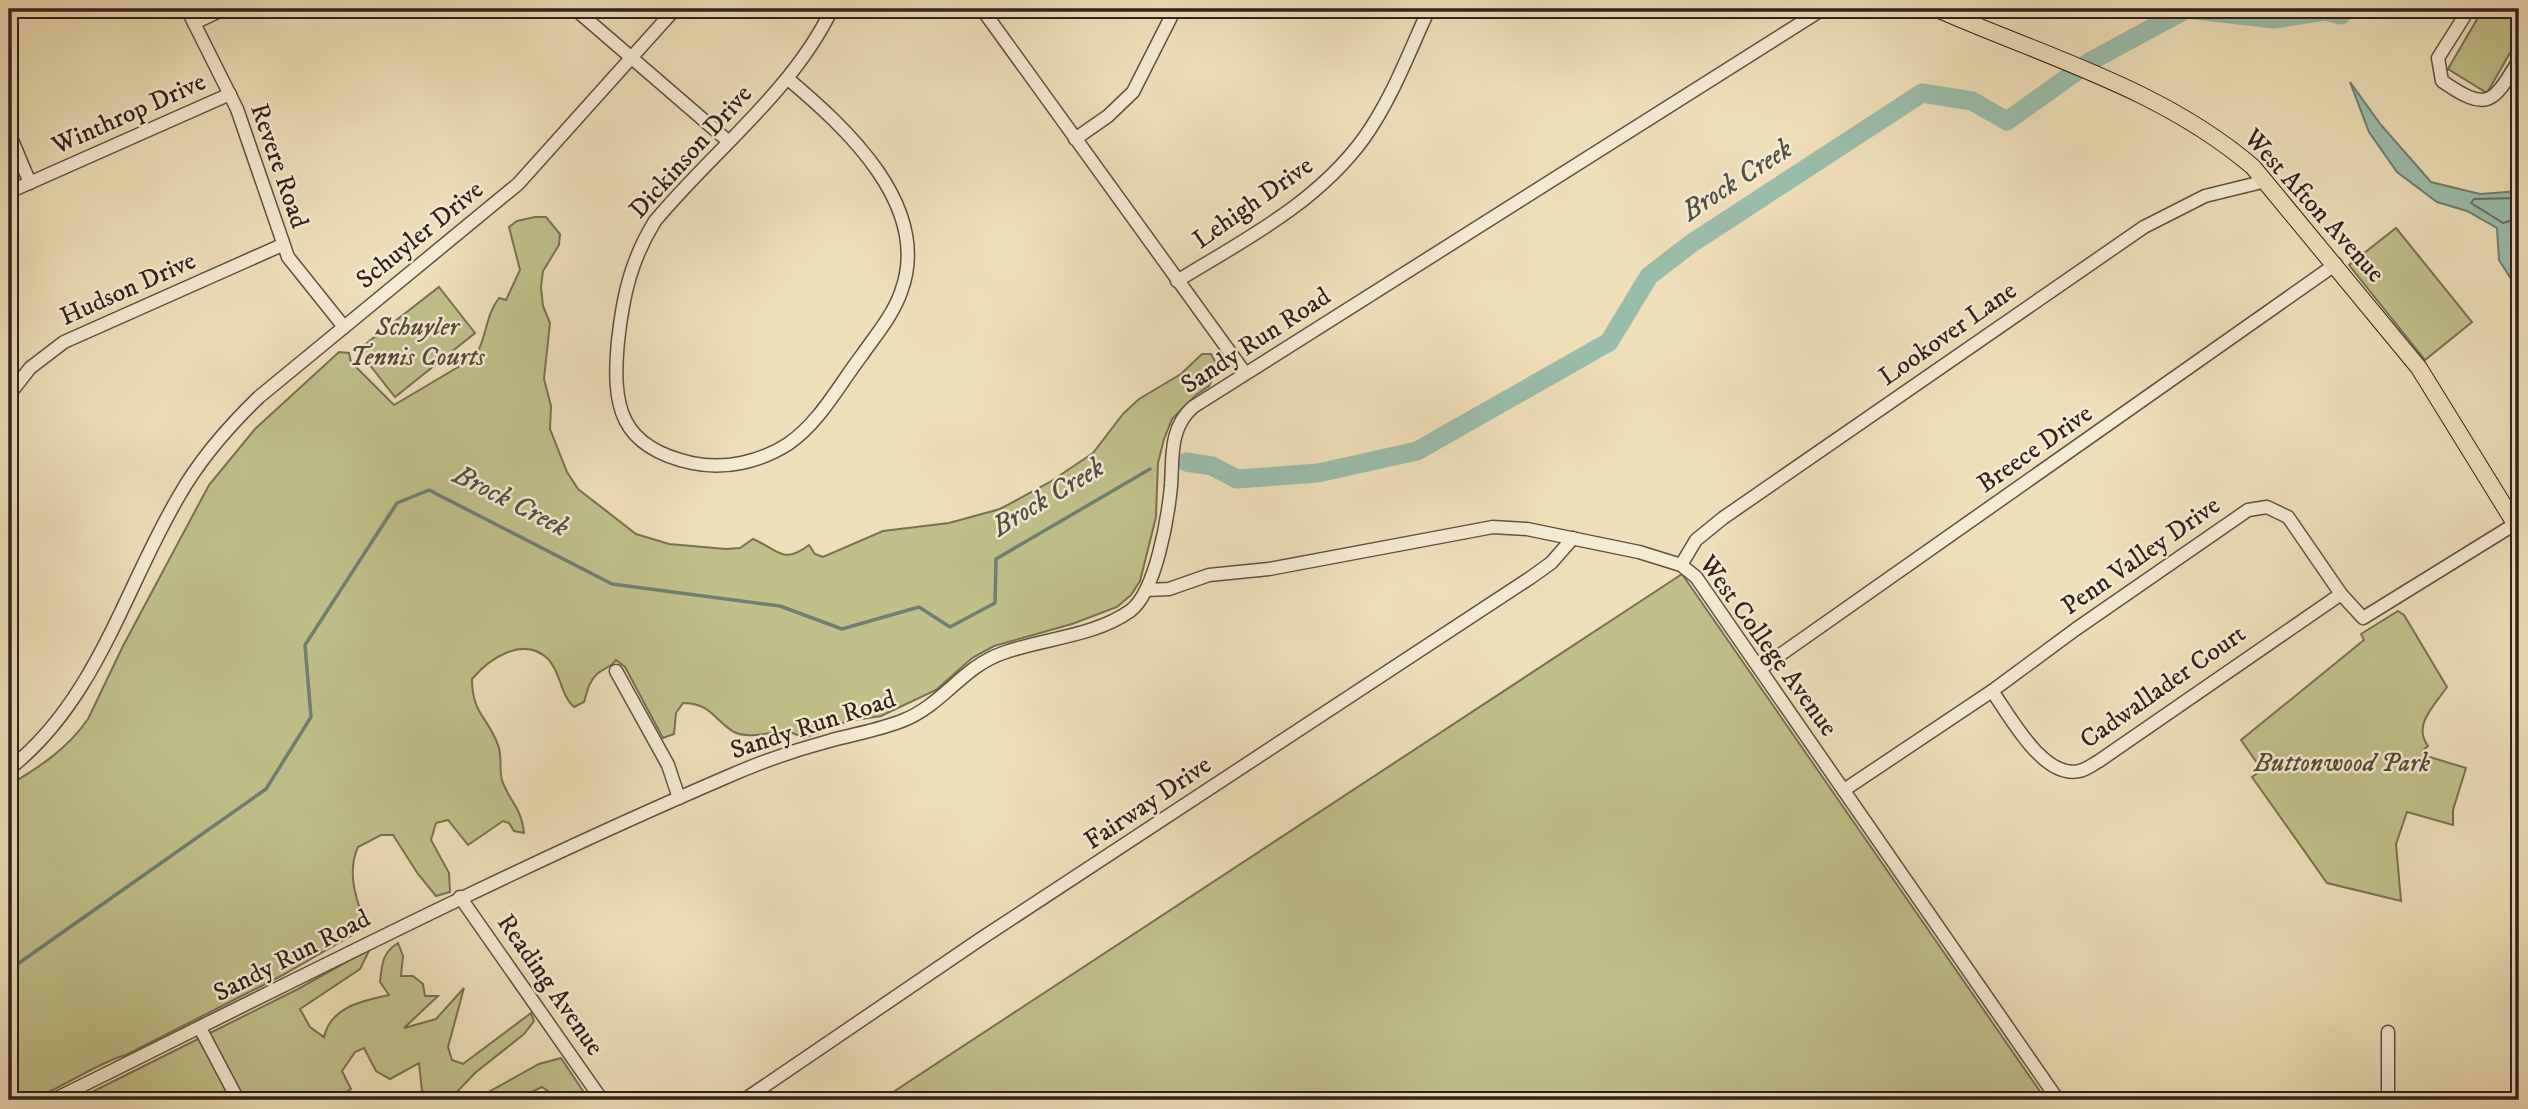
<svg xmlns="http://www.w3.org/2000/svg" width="2528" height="1109" font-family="'IM FELL DW Pica',serif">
<rect width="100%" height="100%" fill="#efdfb9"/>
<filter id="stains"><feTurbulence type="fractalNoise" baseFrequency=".00286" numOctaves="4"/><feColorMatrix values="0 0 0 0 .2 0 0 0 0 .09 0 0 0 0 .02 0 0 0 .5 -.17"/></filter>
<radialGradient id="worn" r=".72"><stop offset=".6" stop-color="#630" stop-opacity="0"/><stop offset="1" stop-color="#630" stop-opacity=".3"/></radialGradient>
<g fill="#c1c08a" stroke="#7a7052" stroke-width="2">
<path d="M 2483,9 L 2519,9 L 2519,37 L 2487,93 L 2448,69 Z"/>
<path d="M 535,217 L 546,217 L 560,234 L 559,245 L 543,271 L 541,287 L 543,306 L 550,323 L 544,379 L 551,406 L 550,429 L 567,472 L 578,489 L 636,534 L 669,544 L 726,549 L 740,548 L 753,539 C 779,550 783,565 809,545 L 815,554 L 823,557 L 883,531 L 949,523 L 1000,509 L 1050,482 L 1093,453 L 1123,414 L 1139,399 L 1181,374 L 1202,354 L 1211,354 L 1218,367 L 1209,386 L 1196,395 L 1172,419 L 1164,439 L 1158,463 L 1156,517 L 1140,581 L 1131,595 L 1117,607 L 1072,624 L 994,646 L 972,658 L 936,690 L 881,716 L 848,721 L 804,738 C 799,736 794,733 789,732 C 773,730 750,740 734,732 C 715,721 711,703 683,703 L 676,713 L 674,734 L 663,738 L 625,667 L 616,660 C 610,668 604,668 597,674 C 589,681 587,692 584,702 L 574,707 C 560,695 561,672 548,659 C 523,635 489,659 472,679 C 472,714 488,717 498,745 C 503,757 498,772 503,783 C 512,805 521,807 524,833 L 514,831 L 509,823 L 503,821 L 468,845 L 448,820 L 436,823 L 431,840 L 449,873 L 450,892 L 436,896 L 418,874 L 393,835 L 381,835 L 358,847 C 346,873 357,901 366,927 L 281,976 L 126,1055 C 91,1064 49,1100 18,1100 L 9,1087 L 9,785 C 40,767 68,748 88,719 L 123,646 L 209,485 L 255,429 L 339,352 L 349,353 L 351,362 L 394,405 L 475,357 C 487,338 485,316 499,298 L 506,300 L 520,270 L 509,227 L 517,221 Z"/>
<path d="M 2396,228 L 2472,322 L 2425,360 L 2349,265 Z"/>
<path d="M 439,287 L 475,333 L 395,397 L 358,350 Z"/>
<path d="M 1682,574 L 2046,1100 L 881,1100 Z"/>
<path d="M 2398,611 L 2404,615 L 2447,687 C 2435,705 2412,725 2428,746 L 2422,751 L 2423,755 L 2466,768 L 2453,810 L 2453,825 L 2407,812 L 2396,844 L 2401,901 L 2327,883 L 2252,777 L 2262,770 L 2241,740 L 2364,640 L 2361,634 Z"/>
<path d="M 398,943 L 403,956 L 401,976 L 413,976 L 423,984 L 425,996 L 438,996 L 404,1028 L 436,1019 L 464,988 L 448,1047 L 452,1060 L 463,1064 L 531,1013 L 534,1021 L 524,1034 L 475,1073 L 451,1098 L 438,1099 L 422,1091 L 419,1063 L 390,1079 L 376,1071 L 364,1048 L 355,1052 L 342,1071 L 351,1089 L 332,1100 L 76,1100 L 296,990 L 370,949 L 360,969 L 300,1009 L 310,1027 L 324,1037 C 331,1007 361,1001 389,995 L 380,982 C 382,964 382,953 398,943 Z"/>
<path d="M 561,1058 L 589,1100 L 560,1100 L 542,1087 L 515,1100 L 474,1100 L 539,1064 Z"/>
</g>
<g fill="#9abdab" stroke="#707f71" stroke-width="2">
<path d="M 2350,82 L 2381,125 L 2431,182 L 2480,194 L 2519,191 L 2519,225 L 2512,226 L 2519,256 L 2519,364 L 2515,285 L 2499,260 L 2497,228 L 2467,211 L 2437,202 L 2397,172 L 2369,132 Z"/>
<path d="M 2519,382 L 2519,476 L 2512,436 L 2519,422 L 2516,400 Z"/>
</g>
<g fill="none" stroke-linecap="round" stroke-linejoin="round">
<path stroke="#666f62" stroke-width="2" d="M 2519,198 L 2474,199 L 2471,203 L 2503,223 L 2519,218"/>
<path stroke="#707f71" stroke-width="3.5" d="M 9,970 L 266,789 L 311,717 L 305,645 L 397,503 L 429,490 L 612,584 L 780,606 L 842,629 L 919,607 L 950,627 L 995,603 L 996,559 L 1150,469"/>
<path stroke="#9abdab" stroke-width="19" d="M 1186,462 L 1212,466 L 1237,479 L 1318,473 L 1417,451 L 1609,342 L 1649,276 L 1692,243 L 1922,93 L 1972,101 L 2007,121 L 2091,61 L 2187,9 L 2274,19 L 2325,11 L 2341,15"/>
<g stroke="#615041" stroke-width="15">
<g id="minor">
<path d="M 187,9 L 237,109 L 288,257 L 344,327"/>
<path d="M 575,9 L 728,141"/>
<path d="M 982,9 L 1245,373"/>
<path d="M 2469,9 L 2438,58 L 2442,81 C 2488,113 2493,103 2519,60"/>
<path d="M 194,23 L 224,9"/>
<path d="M 787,78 C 845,127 933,206 901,292 C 893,315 876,335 862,355 C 839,385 820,422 788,444 C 760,462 725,470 692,463 C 619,447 612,406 618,341 C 623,295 631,260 655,221 C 713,151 792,92 832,9"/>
<path d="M 9,133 L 30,183"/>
<path d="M 1075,139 L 1108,116 L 1133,92 L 1175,9"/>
<path d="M 9,192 L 230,94"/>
<path d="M 1177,281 C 1244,240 1317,203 1364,138 C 1392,99 1409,52 1429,9"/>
<path d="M 9,395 L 30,368 L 64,342 L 282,245"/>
<path d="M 1681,565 L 1696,540 L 1723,518 L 2144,227 L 2205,196 L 2266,181"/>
<path d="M 1146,590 L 1169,589 L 1209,575 L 1269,569 L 1493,527 L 1527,529 L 1639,552 L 1681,565 L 1696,577 L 2058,1100"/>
<path d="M 1760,669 L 2336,264"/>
<path d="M 616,671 L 668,765 L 679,798"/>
<path d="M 1992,691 C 2010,716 2043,779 2079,771 C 2086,770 2093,764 2099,761 L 2341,594"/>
<path d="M 9,769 C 97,700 124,589 179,496 C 200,459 228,427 259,397 L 518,184 L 675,9"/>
<path d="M 1844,790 L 1992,691 L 2076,629 L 2248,510 L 2267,507 L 2288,517 L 2341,594 L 2363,618 L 2515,524"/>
<path d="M 460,897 L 602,1100"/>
<path d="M 200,1028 L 238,1100"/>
<path d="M 2388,1032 L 2388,1100"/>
<path d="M 53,1100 C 278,989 498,875 729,776 C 761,762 795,750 829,741 C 854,734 880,730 904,720 C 942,705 964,666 1003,653 C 1044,638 1093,637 1130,611 C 1156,592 1168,517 1171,486 C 1173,457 1169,428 1193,407 L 1823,9"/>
<path d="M 744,1100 L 982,938 L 1530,578 L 1551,563 L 1573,538"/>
</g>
</g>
<g stroke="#322119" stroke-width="18">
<path id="major" d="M 1937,9 C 2046,57 2162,89 2253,167 L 2419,368 L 2519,530"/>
</g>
<use href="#minor" stroke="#f5ead2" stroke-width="12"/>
<use href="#major" stroke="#efdfb9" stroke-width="16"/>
</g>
<g text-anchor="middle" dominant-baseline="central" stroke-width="5" stroke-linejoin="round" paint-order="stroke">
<g font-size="26" fill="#322119" stroke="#f5ead2">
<text transform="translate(129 114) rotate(-24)">Winthrop Drive</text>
<text transform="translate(691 152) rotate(-48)">Dickinson Drive</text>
<text transform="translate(279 166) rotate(71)">Revere Road</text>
<text transform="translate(1253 203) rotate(-35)">Lehigh Drive</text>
<text transform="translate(2314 206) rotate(48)">West Afton Avenue</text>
<text transform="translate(420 235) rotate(-39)">Schuyler Drive</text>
<text transform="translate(128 289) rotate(-24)">Hudson Drive</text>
<text transform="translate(1948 334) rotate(-35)">Lookover Lane</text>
<text transform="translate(1256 341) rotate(-33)">Sandy Run Road</text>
<text transform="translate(2035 449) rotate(-35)">Breece Drive</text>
<text transform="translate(2141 556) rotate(-35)">Penn Valley Drive</text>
<text transform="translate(1768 646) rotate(54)">West College Avenue</text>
<text transform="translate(2163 687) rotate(-35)">Cadwallader Court</text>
<text transform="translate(813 725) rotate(-18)">Sandy Run Road</text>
<text transform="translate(1148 803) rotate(-34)">Fairway Drive</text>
<text transform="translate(292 956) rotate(-27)">Sandy Run Road</text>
<text transform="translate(550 985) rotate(55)">Reading Avenue</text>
</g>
<g font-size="26" font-style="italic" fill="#564935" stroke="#f5ead2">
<text x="417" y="327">Schuyler<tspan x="417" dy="30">Tennis Courts</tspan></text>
<text x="2342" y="763">Buttonwood Park</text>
</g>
<g font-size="28" font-style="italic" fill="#515045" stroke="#f5ead2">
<text transform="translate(1737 180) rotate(-33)">Brock Creek</text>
<text transform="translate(1048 497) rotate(-31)">Brock Creek</text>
<text transform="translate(511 501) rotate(27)">Brock Creek</text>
</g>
</g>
<rect width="2528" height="1109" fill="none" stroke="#efdfb9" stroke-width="35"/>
<rect x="10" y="10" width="2507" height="1088" fill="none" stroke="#322119" stroke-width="3.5"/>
<rect x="18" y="18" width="2493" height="1074" fill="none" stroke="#322119" stroke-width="2"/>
<rect width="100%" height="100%" filter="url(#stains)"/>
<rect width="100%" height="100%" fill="url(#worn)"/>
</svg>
